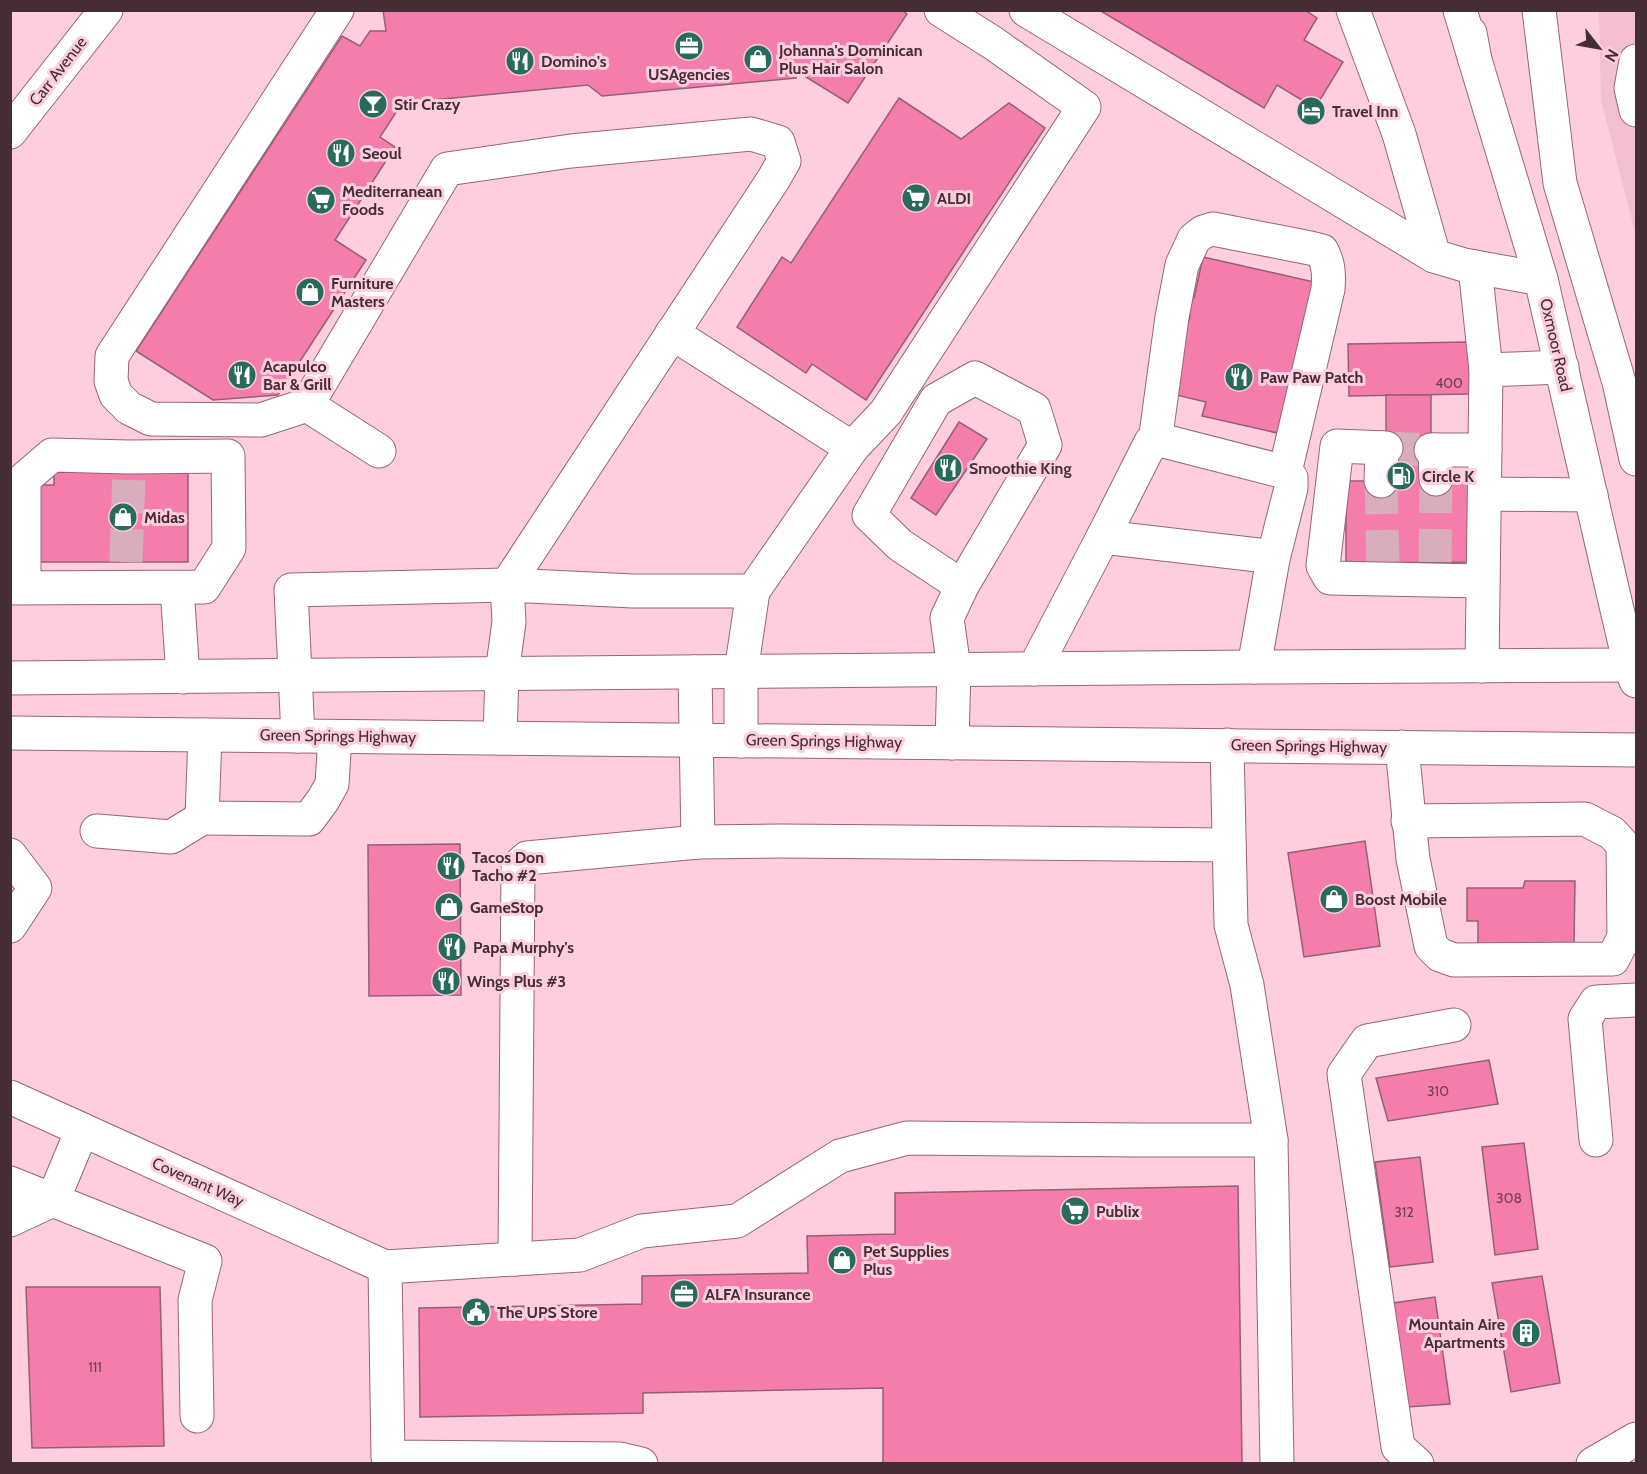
<svg xmlns="http://www.w3.org/2000/svg" width="1647" height="1474" font-family="Cabin,sans-serif">
<rect width="100%" height="100%" fill="#fecede"/>
<path fill="#f3bfd1" d="M 1599,11 L 1636,11 L 1636,236 L 1601,100 Z"/>
<g fill="#f57dac" stroke="#946073" stroke-width="1.5">
<path d="M 383,10 L 901,10 L 907,14 L 848,103 L 798,72 L 796,78 L 602,96 L 588,85 L 402,103 L 380,137 L 395,147 L 335,240 L 366,260 L 278,395 L 213,400 L 136,351 L 342,36 L 360,46 L 370,31 L 386,31 Z"/>
<path d="M 1099,10 L 1305,10 L 1317,18 L 1304,40 L 1343,62 L 1315,108 L 1277,85 L 1264,108 Z"/>
<path d="M 899,98 L 961,139 L 1009,103 L 1045,128 L 866,400 L 812,364 L 806,373 L 737,327 L 782,257 L 791,263 Z"/>
<path d="M 1203,257 L 1314,282 L 1286,435 L 1202,416 L 1206,402 L 1168,393 L 1190,316 L 1179,314 L 1183,296 L 1194,298 Z"/>
<path d="M 1469,342 L 1470,394 L 1349,396 L 1348,344 Z"/>
<path d="M 1386,395 L 1431,395 L 1431,479 L 1472,479 L 1472,562 L 1346,563 L 1346,481 L 1386,481 Z"/>
<path d="M 959,422 L 987,439 L 936,515 L 911,498 Z"/>
<path d="M 54,472 L 188,473 L 188,562 L 34,562 L 34,485 L 54,485 Z"/>
<path d="M 1365,841 L 1380,946 L 1304,957 L 1288,853 Z"/>
<path d="M 460,844 L 461,995 L 369,996 L 368,845 Z"/>
<path d="M 1525,881 L 1575,881 L 1574,945 L 1478,944 L 1478,921 L 1467,921 L 1467,888 L 1523,888 Z"/>
<path d="M 1489,1060 L 1498,1104 L 1388,1121 L 1376,1078 Z"/>
<path d="M 1524,1143 L 1538,1249 L 1495,1255 L 1482,1147 Z"/>
<path d="M 1420,1157 L 1433,1262 L 1390,1267 L 1375,1162 Z"/>
<path d="M 1238,1186 L 1242,1464 L 883,1464 L 883,1388 L 643,1393 L 643,1413 L 420,1417 L 419,1308 L 642,1304 L 642,1276 L 808,1273 L 807,1236 L 895,1234 L 895,1193 Z"/>
<path d="M 1542,1276 L 1560,1383 L 1511,1392 L 1492,1283 Z"/>
<path d="M 26,1287 L 160,1287 L 164,1446 L 32,1448 Z"/>
<path d="M 1435,1297 L 1450,1404 L 1407,1407 L 1393,1303 Z"/>
</g>
<g fill="none" stroke-linecap="round" stroke-linejoin="round">
<g stroke="#d9aebc" stroke-width="33" stroke-dasharray="33 16" stroke-linecap="butt">
<path d="M 1386,448 L 1431,450"/>
<path d="M 1381,481 L 1383,562"/>
<path d="M 126,562 L 129,473"/>
<path d="M 1435,562 L 1436,479"/>
</g>
<g stroke="#986477" stroke-width="35">
<g id="minor">
<path d="M 337,10 L 112,356 L 111,381 L 116,395 L 129,408 L 151,419 L 261,420 L 307,405 L 379,451"/>
<path d="M 1026,10 L 1434,256 L 1464,265 L 1541,279"/>
<path d="M 1353,10 L 1399,134 L 1434,256"/>
<path d="M 1636,61 L 1631,88 L 1636,110"/>
<path d="M 10,132 L 106,10"/>
<path d="M 1475,267 L 1486,370"/>
<path d="M 672,333 L 852,448 L 753,591"/>
<path d="M 1155,442 L 1172,317 L 1182,265 L 1194,239 L 1203,232 L 1213,229 L 1310,248 L 1322,251 C 1329,264 1329,275 1328,289 L 1285,472"/>
<path d="M 852,448 L 886,412 L 1084,107 L 993,43 L 941,10"/>
<path d="M 1386,448 L 1337,446 L 1323,566 L 1330,578 L 1483,581"/>
<path d="M 1431,450 L 1485,450"/>
<path d="M 1435,450 L 1436,479"/>
<path d="M 1381,481 L 1382,448"/>
<path d="M 1485,494 L 1591,495"/>
<path d="M 1103,537 L 1258,555 L 1273,559"/>
<path d="M 10,588 L 204,587 L 229,548 L 228,456 L 129,457 L 52,455 L 24,479 L 24,587"/>
<path d="M 177,588 L 183,677"/>
<path d="M 1482,666 L 1486,370 L 1562,367"/>
<path d="M 954,669 L 947,618 L 962,586 L 1045,445 L 1034,409 L 975,378 L 936,400 L 869,515 L 900,545 L 962,586"/>
<path d="M 1034,669 L 1103,537 L 1151,442 L 1160,440 L 1285,472 L 1291,478 L 1291,488 L 1273,559 L 1254,667"/>
<path d="M 695,672 L 698,842"/>
<path d="M 205,735 L 202,818 L 309,819 L 323,800 L 332,784 L 335,737"/>
<path d="M 298,736 L 291,590 L 507,585 L 773,180 L 784,161 L 778,142 L 751,134 L 571,151 L 447,169 L 307,405"/>
<path d="M 500,738 L 502,673 L 509,622 L 507,585 L 633,591 L 753,591 L 741,672 L 741,741"/>
<path d="M 1402,747 L 1413,859 L 1431,946 L 1440,955 L 1454,960 L 1613,959 L 1624,937"/>
<path d="M 1408,821 L 1585,819 L 1612,833 L 1623,845 L 1624,937 L 1636,937"/>
<path d="M 97,831 L 171,837 L 202,818"/>
<path d="M 10,855 L 35,888 L 10,926"/>
<path d="M 10,1097 L 385,1267 L 580,1255 L 642,1231 L 737,1221 L 840,1156 L 907,1138 L 1140,1140 L 1271,1140 L 1247,985 L 1231,925 L 1227,745"/>
<path d="M 1271,1140 L 1277,1464"/>
<path d="M 1596,1140 L 1585,1019 L 1596,1002 L 1636,1000"/>
<path d="M 10,1183 L 205,1261 L 195,1300 L 197,1416"/>
<path d="M 10,1220 L 53,1200 L 82,1130"/>
<path d="M 515,1259 L 518,866 L 527,858 L 698,842 L 781,841 L 1229,845"/>
<path d="M 385,1267 L 388,1457 L 620,1459 L 641,1464"/>
<path d="M 1417,1464 L 1398,1447 L 1344,1074 L 1367,1041 L 1454,1025"/>
<path d="M 1593,1464 L 1636,1439"/>
</g>
</g>
<g stroke="#986477" stroke-width="35">
<g id="major">
<path d="M 1539,10 L 1560,183 L 1619,382 L 1636,459"/>
<path d="M 1470,33 L 1475,60 L 1541,279 L 1615,601 L 1630,665 L 1636,681"/>
<path d="M 10,678 L 1254,667 L 1636,665"/>
<path d="M 10,733 L 1636,750"/>
<path d="M 952,743 L 954,669"/>
</g>
</g>
<g stroke="#986477" stroke-width="35">
<path id="highway" d="M 1460,10 L 1475,60"/>
</g>
<use href="#minor" stroke="#fff" stroke-width="33"/>
<use href="#major" stroke="#fff" stroke-width="33"/>
<use href="#highway" stroke="#fff" stroke-width="33"/>
</g>
<defs>
<g id="office-disc" transform="scale(1.5)"><circle r="9.5" fill="#286b5d" stroke="#fecede"/><path d="M-6-3h4V-5.5h4V-3h4V5H-6ZM-1-4.5V-3h2v-1.5ZM-6 0V1H6V0Z" fill="#fff"/></g>
<g id="shop-disc" transform="scale(1.5)"><circle r="9.5" fill="#286b5d" stroke="#fecede"/><path d="M-5-2.5h2.3a2.7 3.5 0 0 1 5.4 0H5L5.5 6h-11ZM-1.5-2.5h3a1.5 2.3 0 0 0-3 0Z" fill="#fff"/></g>
<g id="restaurant-disc" transform="scale(1.5)"><circle r="9.5" fill="#286b5d" stroke="#fecede"/><path d="M-5-6h1v4h1v-4h1v4h1v-4h1v5L-1.5 .5V6h-2V.5L-5-1ZM5-6V6H3V1.5H1.5Q1.5-4 5-6Z" fill="#fff"/></g>
<g id="bar-disc" transform="scale(1.5)"><circle r="9.5" fill="#286b5d" stroke="#fecede"/><path d="M-6-5H6L.8 .8V4.5H3.5V6h-7V4.5H-.8V.8Z" fill="#fff"/></g>
<g id="hotel-disc" transform="scale(1.5)"><circle r="9.5" fill="#286b5d" stroke="#fecede"/><path d="M-6-4.5h1.5V1H6V5H4.5V3h-9V5H-6ZM-4 0a1.8 1.8 0 1 1 3.6 0ZM.5 0V-2.5h3Q6-2.5 6 0Z" fill="#fff"/></g>
<g id="supermarket-disc" transform="scale(1.5)"><circle r="9.5" fill="#286b5d" stroke="#fecede"/><path d="M-6-5.5h2.5l.6 2H6L4.5 2H-2.5L-4.4-4H-6ZM-1.5 3.2a1.3 1.3 0 1 0 .1 0ZM3 3.2a1.3 1.3 0 1 0 .1 0Z" fill="#fff"/></g>
<g id="fuel-disc" transform="scale(1.5)"><circle r="9.5" fill="#286b5d" stroke="#fecede"/><path d="M-5.5-6h7V0h2V4h1.3V-2.5L3-4.5l.8-.8L6-3V5H2.5V1h-1V6h-7ZM-4.2-4.7v3.2H.2V-4.7Z" fill="#fff"/></g>
<g id="civic-disc" transform="scale(1.5)"><circle r="9.5" fill="#286b5d" stroke="#fecede"/><path d="M-.6-6.5H3V-4.5H.6V-3L4-1V1h2V6H-6V1h2V-1L-.6-3ZM-1.2 2.5V6h2.4V2.5Z" fill="#fff"/></g>
<g id="building-disc" transform="scale(1.5)"><circle r="9.5" fill="#286b5d" stroke="#fecede"/><path d="M-4-6H4V6H1V3H-1V6H-4ZM-2.5-4.3h1.7v1.8h-1.7ZM.8-4.3h1.7v1.8H.8ZM-2.5-1h1.7V.8h-1.7ZM.8-1h1.7V.8H.8Z" fill="#fff"/></g>
</defs>
<g fill-rule="evenodd">
<use href="#office-disc" x="689" y="46"/>
<use href="#shop-disc" x="758" y="59"/>
<use href="#restaurant-disc" x="520" y="61"/>
<use href="#bar-disc" x="373" y="104"/>
<use href="#hotel-disc" x="1311" y="111"/>
<use href="#restaurant-disc" x="341" y="153"/>
<use href="#supermarket-disc" x="916" y="198"/>
<use href="#supermarket-disc" x="321" y="200"/>
<use href="#shop-disc" x="310" y="292"/>
<use href="#restaurant-disc" x="242" y="375"/>
<use href="#restaurant-disc" x="1239" y="377"/>
<use href="#restaurant-disc" x="948" y="468"/>
<use href="#fuel-disc" x="1401" y="476"/>
<use href="#shop-disc" x="123" y="517"/>
<use href="#restaurant-disc" x="451" y="866"/>
<use href="#shop-disc" x="1334" y="899"/>
<use href="#shop-disc" x="449" y="907"/>
<use href="#restaurant-disc" x="452" y="947"/>
<use href="#restaurant-disc" x="446" y="981"/>
<use href="#supermarket-disc" x="1075" y="1211"/>
<use href="#shop-disc" x="842" y="1260"/>
<use href="#office-disc" x="684" y="1294"/>
<use href="#civic-disc" x="476" y="1312"/>
<use href="#building-disc" x="1526" y="1333"/>
</g>
<g text-anchor="middle" dominant-baseline="central" stroke-width="6" stroke-linejoin="round" paint-order="stroke">
<g font-size="14" fill="#704153">
<text x="1449" y="383">400</text>
<text x="1438" y="1091">310</text>
<text x="1509" y="1198">308</text>
<text x="1404" y="1212">312</text>
<text x="95" y="1367">111</text>
</g>
<g font-size="16" font-weight="bold" fill="#442d35" stroke="#fecede" text-anchor="start">
<text x="779" y="50">Johanna's Dominican<tspan x="779" dy="18">Plus Hair Salon</tspan></text>
<text x="541" y="61">Domino's</text>
<text x="689" y="74" text-anchor="middle">USAgencies</text>
<text x="394" y="104">Stir Crazy</text>
<text x="1332" y="111">Travel Inn</text>
<text x="362" y="153">Seoul</text>
<text x="342" y="191">Mediterranean<tspan x="342" dy="18">Foods</tspan></text>
<text x="937" y="198">ALDI</text>
<text x="331" y="283">Furniture<tspan x="331" dy="18">Masters</tspan></text>
<text x="263" y="366">Acapulco<tspan x="263" dy="18">Bar &amp; Grill</tspan></text>
<text x="1260" y="377">Paw Paw Patch</text>
<text x="969" y="468">Smoothie King</text>
<text x="1422" y="476">Circle K</text>
<text x="144" y="517">Midas</text>
<text x="472" y="857">Tacos Don<tspan x="472" dy="18">Tacho #2</tspan></text>
<text x="1355" y="899">Boost Mobile</text>
<text x="470" y="907">GameStop</text>
<text x="473" y="947">Papa Murphy's</text>
<text x="467" y="981">Wings Plus #3</text>
<text x="1096" y="1211">Publix</text>
<text x="863" y="1251">Pet Supplies<tspan x="863" dy="18">Plus</tspan></text>
<text x="705" y="1294">ALFA Insurance</text>
<text x="497" y="1312">The UPS Store</text>
<text x="1505" y="1324" text-anchor="end">Mountain Aire<tspan x="1505" dy="18">Apartments</tspan></text>
</g>
<g font-size="16" fill="#442d35" stroke="#fecede">
<text transform="translate(58 71) rotate(-52)">Carr Avenue</text>
<text transform="translate(1556 345) rotate(77)">Oxmoor Road</text>
<text transform="translate(338 736) rotate(1)">Green Springs Highway</text>
<text transform="translate(824 741) rotate(1)">Green Springs Highway</text>
<text transform="translate(1309 746) rotate(1)">Green Springs Highway</text>
<text transform="translate(198 1182) rotate(24)">Covenant Way</text>
</g>
</g>
<rect width="1647" height="1474" fill="none" stroke="#442d35" stroke-width="24"/>
<g transform="translate(1599 48) rotate(121)" stroke="#fecede" stroke-width="4.5" paint-order="stroke">
<path d="M0-4.5L10 22L0 15L-10 22Z" fill="#442d35"/>
<text y="-9" font-size="16" font-weight="bold" text-anchor="middle" fill="#442d35">N</text>
</g>
</svg>
